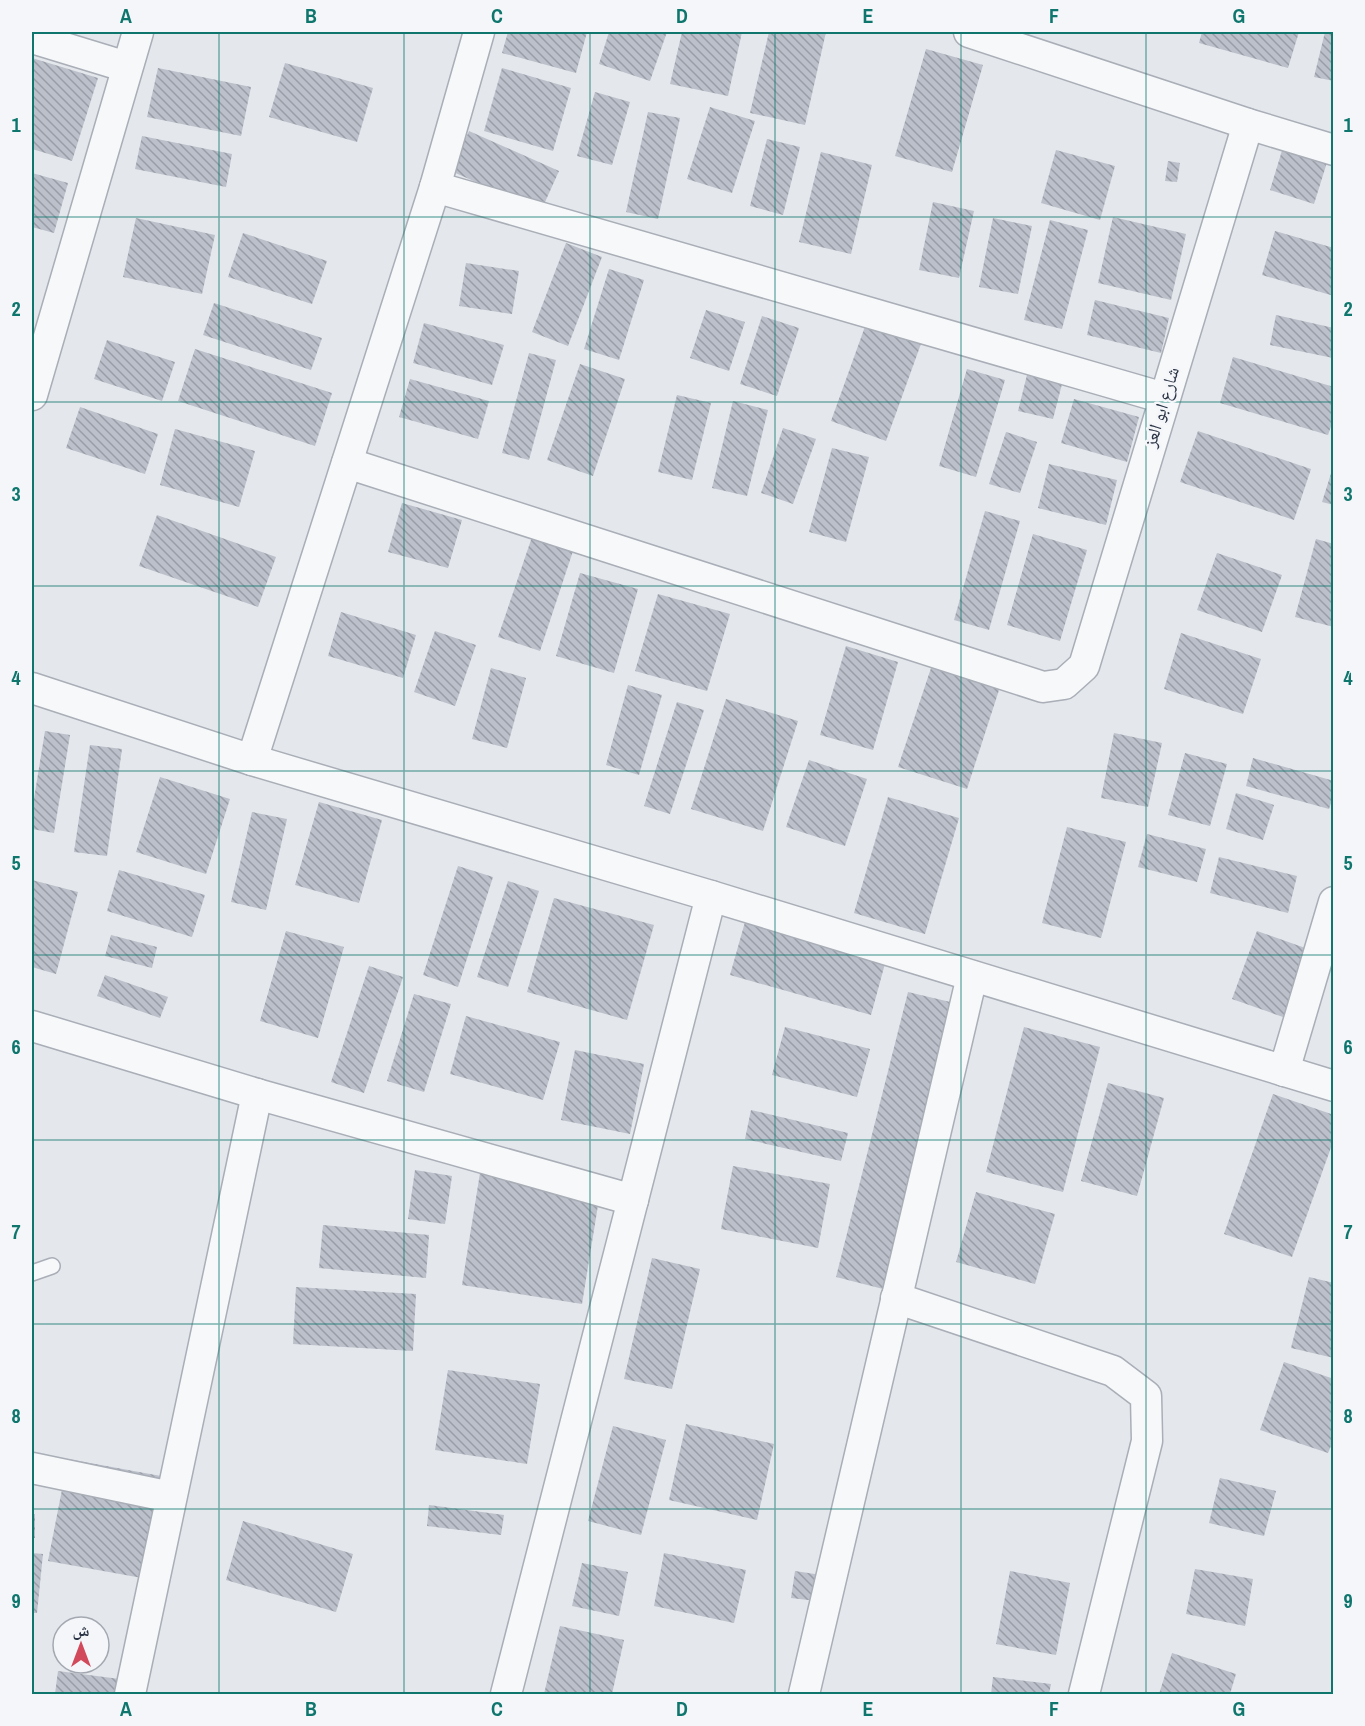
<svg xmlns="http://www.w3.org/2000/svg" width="1365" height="1726" font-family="'Archivo Narrow','Noto Naskh Arabic',sans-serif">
<defs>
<pattern id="building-back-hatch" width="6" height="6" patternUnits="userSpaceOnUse" patternTransform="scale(1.5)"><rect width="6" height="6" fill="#bbc0ca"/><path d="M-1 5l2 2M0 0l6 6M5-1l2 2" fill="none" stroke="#989da6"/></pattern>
</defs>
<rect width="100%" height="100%" fill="#e4e7ec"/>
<g fill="url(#building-back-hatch)">
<path d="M 508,32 L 587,32 L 576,73 L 502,53 Z"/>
<path d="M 609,32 L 667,32 L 650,81 L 599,64 Z"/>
<path d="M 682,32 L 742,32 L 728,96 L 670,84 Z"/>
<path d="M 769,32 L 826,32 L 805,125 L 750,113 Z"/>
<path d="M 1202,32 L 1299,32 L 1288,68 L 1199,43 Z"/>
<path d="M 1325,32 L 1334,32 L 1334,81 L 1314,77 Z"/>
<path d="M 926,49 L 983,65 L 952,172 L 895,156 Z"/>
<path d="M 32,58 L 98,78 L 72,161 L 32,149 Z"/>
<path d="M 285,63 L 373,88 L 357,142 L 269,117 Z"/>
<path d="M 158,68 L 251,87 L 241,136 L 147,117 Z"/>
<path d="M 502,68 L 571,88 L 553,151 L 484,131 Z"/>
<path d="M 595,92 L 630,102 L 612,165 L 577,156 Z"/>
<path d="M 710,107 L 755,121 L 732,193 L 687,179 Z"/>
<path d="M 648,112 L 680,118 L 658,219 L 626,212 Z"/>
<path d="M 1291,121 L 1334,134 L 1334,140 L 1314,204 L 1270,190 Z"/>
<path d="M 469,131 L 559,171 L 541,211 L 451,171 Z"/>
<path d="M 142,136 L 232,154 L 226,187 L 135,169 Z"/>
<path d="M 767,139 L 800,147 L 783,215 L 750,206 Z"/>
<path d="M 1056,150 L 1115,166 L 1100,220 L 1041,203 Z"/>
<path d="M 821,152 L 872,165 L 851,254 L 799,242 Z"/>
<path d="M 1168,161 L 1180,163 L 1177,182 L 1165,181 Z"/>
<path d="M 32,173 L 68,183 L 54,233 L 32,227 Z"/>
<path d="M 933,202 L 974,211 L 959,278 L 919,270 Z"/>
<path d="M 1113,217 L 1186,234 L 1171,300 L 1098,283 Z"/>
<path d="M 136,218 L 215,235 L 202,294 L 123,277 Z"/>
<path d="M 993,218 L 1032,226 L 1018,294 L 979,287 Z"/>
<path d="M 1050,220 L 1088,230 L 1062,329 L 1024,320 Z"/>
<path d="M 1275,231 L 1334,248 L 1334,296 L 1262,275 Z"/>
<path d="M 243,233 L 327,261 L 312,304 L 228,277 Z"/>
<path d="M 566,243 L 602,257 L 568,346 L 532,332 Z"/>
<path d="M 466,263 L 519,271 L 512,314 L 459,306 Z"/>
<path d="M 609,269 L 644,280 L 619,360 L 584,349 Z"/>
<path d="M 1095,300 L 1169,318 L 1161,353 L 1087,335 Z"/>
<path d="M 214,303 L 322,338 L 311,370 L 203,335 Z"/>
<path d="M 706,310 L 745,322 L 729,371 L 690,358 Z"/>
<path d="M 1276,315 L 1334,328 L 1333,358 L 1270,345 Z"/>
<path d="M 762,316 L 799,328 L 777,396 L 740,384 Z"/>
<path d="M 867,321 L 922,341 L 886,441 L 831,421 Z"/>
<path d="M 424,323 L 504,345 L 492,385 L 413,363 Z"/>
<path d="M 107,340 L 175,362 L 162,401 L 94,379 Z"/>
<path d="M 195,349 L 332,393 L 315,446 L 178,401 Z"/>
<path d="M 529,353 L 556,360 L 529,460 L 502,453 Z"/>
<path d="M 1233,357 L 1334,387 L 1334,418 L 1328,435 L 1220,403 Z"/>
<path d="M 580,364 L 625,379 L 593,476 L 547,460 Z"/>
<path d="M 967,369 L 1005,380 L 976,477 L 939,466 Z"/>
<path d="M 1027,375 L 1062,384 L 1053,419 L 1018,411 Z"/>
<path d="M 410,379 L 489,401 L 478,439 L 399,417 Z"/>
<path d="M 677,395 L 711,403 L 692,480 L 658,472 Z"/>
<path d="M 1074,399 L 1139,417 L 1127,462 L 1061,443 Z"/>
<path d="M 733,401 L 768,410 L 747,496 L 712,488 Z"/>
<path d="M 80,407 L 158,434 L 145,474 L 66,448 Z"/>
<path d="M 783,428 L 816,439 L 793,504 L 761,493 Z"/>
<path d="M 175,429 L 255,451 L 239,507 L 160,485 Z"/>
<path d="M 1198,431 L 1311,469 L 1294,520 L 1180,482 Z"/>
<path d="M 1006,432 L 1037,442 L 1020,493 L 989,484 Z"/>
<path d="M 832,448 L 869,457 L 846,542 L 809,532 Z"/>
<path d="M 1049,464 L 1117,480 L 1106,525 L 1038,508 Z"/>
<path d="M 1334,464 L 1334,505 L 1322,502 Z"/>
<path d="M 402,503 L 462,520 L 448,568 L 388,552 Z"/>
<path d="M 985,511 L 1020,521 L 989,630 L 954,620 Z"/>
<path d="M 157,515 L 276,557 L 258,607 L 139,566 Z"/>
<path d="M 534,531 L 575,545 L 540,651 L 498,637 Z"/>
<path d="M 1033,534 L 1087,550 L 1060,641 L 1007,625 Z"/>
<path d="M 1316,539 L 1334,544 L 1334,627 L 1295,617 Z"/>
<path d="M 1217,553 L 1282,575 L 1262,632 L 1197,610 Z"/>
<path d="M 580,573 L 638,589 L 614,673 L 556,656 Z"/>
<path d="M 658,594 L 730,614 L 707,691 L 635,671 Z"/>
<path d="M 341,612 L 416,635 L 403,678 L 328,656 Z"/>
<path d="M 435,631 L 476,645 L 455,706 L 414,692 Z"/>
<path d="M 1181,633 L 1261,659 L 1243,714 L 1164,689 Z"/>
<path d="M 846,646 L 898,662 L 873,750 L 820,735 Z"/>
<path d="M 932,665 L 1000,687 L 967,789 L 898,767 Z"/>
<path d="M 491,668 L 526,678 L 507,748 L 472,739 Z"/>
<path d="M 628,685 L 662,695 L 639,775 L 606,765 Z"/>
<path d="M 726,699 L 798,721 L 763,831 L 691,809 Z"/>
<path d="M 677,702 L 704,710 L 670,814 L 644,806 Z"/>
<path d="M 45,731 L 70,735 L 54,833 L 32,829 L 32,811 Z"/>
<path d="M 1114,733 L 1162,743 L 1148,807 L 1101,798 Z"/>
<path d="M 90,745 L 122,749 L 107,856 L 74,852 Z"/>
<path d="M 1185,753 L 1227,764 L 1210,826 L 1168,815 Z"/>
<path d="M 1253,758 L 1334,781 L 1334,794 L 1329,809 L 1246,786 Z"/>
<path d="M 809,760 L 867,779 L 845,846 L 786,827 Z"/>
<path d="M 160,777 L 230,799 L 206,874 L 136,852 Z"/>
<path d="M 1236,793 L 1274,805 L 1263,840 L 1226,829 Z"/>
<path d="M 888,797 L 959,818 L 925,934 L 854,913 Z"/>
<path d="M 319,802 L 382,820 L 359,903 L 295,885 Z"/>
<path d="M 252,812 L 287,819 L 266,910 L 231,902 Z"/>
<path d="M 1067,827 L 1126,842 L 1101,938 L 1042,923 Z"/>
<path d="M 1147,834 L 1206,849 L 1197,882 L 1138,867 Z"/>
<path d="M 1219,857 L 1297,876 L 1288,913 L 1210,893 Z"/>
<path d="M 458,866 L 493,877 L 458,987 L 423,975 Z"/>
<path d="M 119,870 L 205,895 L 192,937 L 107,911 Z"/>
<path d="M 32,880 L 78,892 L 56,974 L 32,967 Z"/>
<path d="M 508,881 L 539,891 L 508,987 L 477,977 Z"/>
<path d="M 554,898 L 654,925 L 627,1020 L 527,992 Z"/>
<path d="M 745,922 L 886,960 L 871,1015 L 730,975 Z"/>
<path d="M 286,931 L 344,947 L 318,1038 L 260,1021 Z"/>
<path d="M 1257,931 L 1308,949 L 1283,1017 L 1232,999 Z"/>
<path d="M 111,935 L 157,947 L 152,968 L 105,956 Z"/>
<path d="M 369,966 L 403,977 L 364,1093 L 331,1082 Z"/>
<path d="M 105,975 L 168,997 L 160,1018 L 97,996 Z"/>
<path d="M 908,992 L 963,1005 L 891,1291 L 836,1277 Z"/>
<path d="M 414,994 L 451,1004 L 424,1092 L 387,1081 Z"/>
<path d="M 466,1016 L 560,1042 L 543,1100 L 450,1074 Z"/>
<path d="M 785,1027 L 870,1049 L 857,1097 L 772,1075 Z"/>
<path d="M 1024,1027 L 1100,1047 L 1063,1192 L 986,1172 Z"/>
<path d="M 575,1050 L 644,1064 L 630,1134 L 561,1120 Z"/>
<path d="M 1108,1083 L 1164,1098 L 1137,1196 L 1081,1181 Z"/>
<path d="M 1273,1094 L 1334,1115 L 1334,1139 L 1292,1257 L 1224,1234 Z"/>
<path d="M 751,1110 L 848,1133 L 841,1161 L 745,1139 Z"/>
<path d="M 733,1166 L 830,1184 L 818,1248 L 721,1229 Z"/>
<path d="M 415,1170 L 452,1176 L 445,1224 L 408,1219 Z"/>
<path d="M 480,1173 L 600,1193 L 582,1304 L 462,1285 Z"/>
<path d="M 976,1192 L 1055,1214 L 1035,1284 L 956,1262 Z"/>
<path d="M 323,1225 L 429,1235 L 426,1278 L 319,1268 Z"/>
<path d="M 652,1258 L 700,1269 L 672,1389 L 624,1379 Z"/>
<path d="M 1309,1277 L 1334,1283 L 1334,1358 L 1291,1348 Z"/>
<path d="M 296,1287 L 416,1294 L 413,1351 L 293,1344 Z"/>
<path d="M 1284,1362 L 1334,1379 L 1334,1439 L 1328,1453 L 1260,1430 Z"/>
<path d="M 448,1370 L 540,1384 L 527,1464 L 435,1450 Z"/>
<path d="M 686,1424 L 774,1444 L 757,1520 L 669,1500 Z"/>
<path d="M 613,1426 L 666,1440 L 641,1535 L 588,1521 Z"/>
<path d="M 68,1459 L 172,1478 L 153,1580 L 48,1561 Z"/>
<path d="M 1220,1478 L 1276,1491 L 1264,1536 L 1209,1523 Z"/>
<path d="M 429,1505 L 504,1515 L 501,1535 L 427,1526 Z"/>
<rect x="32" y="1514" width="3" height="24"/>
<path d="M 243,1521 L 353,1554 L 336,1612 L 226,1580 Z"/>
<path d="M 32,1553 L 43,1554 L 37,1613 L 32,1613 Z"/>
<path d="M 664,1553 L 746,1570 L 734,1623 L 654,1606 Z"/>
<path d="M 582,1563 L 628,1572 L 619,1616 L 572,1606 Z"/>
<path d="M 1195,1569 L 1253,1579 L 1245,1626 L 1186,1614 Z"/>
<path d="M 795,1571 L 828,1576 L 825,1602 L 791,1598 Z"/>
<path d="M 1010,1571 L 1070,1583 L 1056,1655 L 996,1644 Z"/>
<path d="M 560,1626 L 624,1640 L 612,1694 L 544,1694 Z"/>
<path d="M 1172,1653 L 1236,1674 L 1230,1694 L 1159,1694 Z"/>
<path d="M 58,1671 L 135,1681 L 134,1694 L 55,1694 Z"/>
<path d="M 993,1677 L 1051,1684 L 1049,1694 L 991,1694 Z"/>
</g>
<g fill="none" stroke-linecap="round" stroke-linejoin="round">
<g stroke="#a9aeb7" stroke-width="18">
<path id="lane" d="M 32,1273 L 52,1266"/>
</g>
<g stroke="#a9aeb7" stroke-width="33">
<g id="street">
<path d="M 969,32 L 1248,124 L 1334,150"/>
<path d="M 32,38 L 127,67"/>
<path d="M 435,187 L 1164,398"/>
<path d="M 32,395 L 138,32"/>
<path d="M 347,463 L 1043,687 L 1064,684 L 1084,666 L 1248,124"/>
<path d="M 32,688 L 252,760 L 711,896 L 1334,1086"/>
<path d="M 252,760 L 435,187 L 479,32"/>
<path d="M 32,1026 L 257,1094 L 633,1200"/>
<path d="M 1284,1071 L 1334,902"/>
<path d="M 896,1298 L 1113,1371 L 1146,1396 L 1147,1441 L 1084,1694"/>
<path d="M 32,1468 L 171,1497"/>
<path d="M 130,1694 L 257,1094"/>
<path d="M 506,1694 L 711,896"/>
<path d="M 804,1694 L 972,976"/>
</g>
</g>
<use href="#lane" stroke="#f7f8fa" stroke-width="15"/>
<use href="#street" stroke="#f7f8fa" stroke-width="30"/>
</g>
<path fill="none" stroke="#0f766e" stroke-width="1.5" stroke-opacity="0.55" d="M 219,32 L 219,1694M 404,32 L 404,1694M 590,32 L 590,1694M 775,32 L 775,1694M 961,32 L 961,1694M 1146,32 L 1146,1694M 32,217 L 1334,217M 32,402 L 1334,402M 32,586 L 1334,586M 32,771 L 1334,771M 32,955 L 1334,955M 32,1140 L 1334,1140M 32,1324 L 1334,1324M 32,1509 L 1334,1509"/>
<g text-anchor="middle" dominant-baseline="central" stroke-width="5" stroke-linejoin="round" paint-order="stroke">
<g font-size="18" fill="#2b3445" stroke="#f4f6f9">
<text transform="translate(1161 407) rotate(-73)">شارع ابو العز</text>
</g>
</g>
<rect width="1365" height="1726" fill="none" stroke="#f4f6f9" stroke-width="66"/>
<g transform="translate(81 1645)"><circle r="28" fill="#f4f6f9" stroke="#a4a8b1" stroke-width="1.5"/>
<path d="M0-4.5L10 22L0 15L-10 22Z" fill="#d1495b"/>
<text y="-9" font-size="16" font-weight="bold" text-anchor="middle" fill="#2b3445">ش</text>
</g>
<rect x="33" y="33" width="1299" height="1660" fill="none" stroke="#0f766e" stroke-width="2"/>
<g font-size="20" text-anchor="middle" font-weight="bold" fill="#0f766e">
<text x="126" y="23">A</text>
<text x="311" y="23">B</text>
<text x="497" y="23">C</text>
<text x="682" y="23">D</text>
<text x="868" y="23">E</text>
<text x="1054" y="23">F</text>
<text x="1239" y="23">G</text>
<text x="16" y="132">1</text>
<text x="1348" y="132">1</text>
<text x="16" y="316">2</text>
<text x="1348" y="316">2</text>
<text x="16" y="501">3</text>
<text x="1348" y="501">3</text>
<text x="16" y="685">4</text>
<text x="1348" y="685">4</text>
<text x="16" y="870">5</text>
<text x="1348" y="870">5</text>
<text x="16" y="1054">6</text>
<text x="1348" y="1054">6</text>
<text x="16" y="1239">7</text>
<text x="1348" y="1239">7</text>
<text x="16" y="1423">8</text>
<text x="1348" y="1423">8</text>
<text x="16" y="1608">9</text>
<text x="1348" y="1608">9</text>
<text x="126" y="1716">A</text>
<text x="311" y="1716">B</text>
<text x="497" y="1716">C</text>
<text x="682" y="1716">D</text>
<text x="868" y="1716">E</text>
<text x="1054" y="1716">F</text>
<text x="1239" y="1716">G</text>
</g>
</svg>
